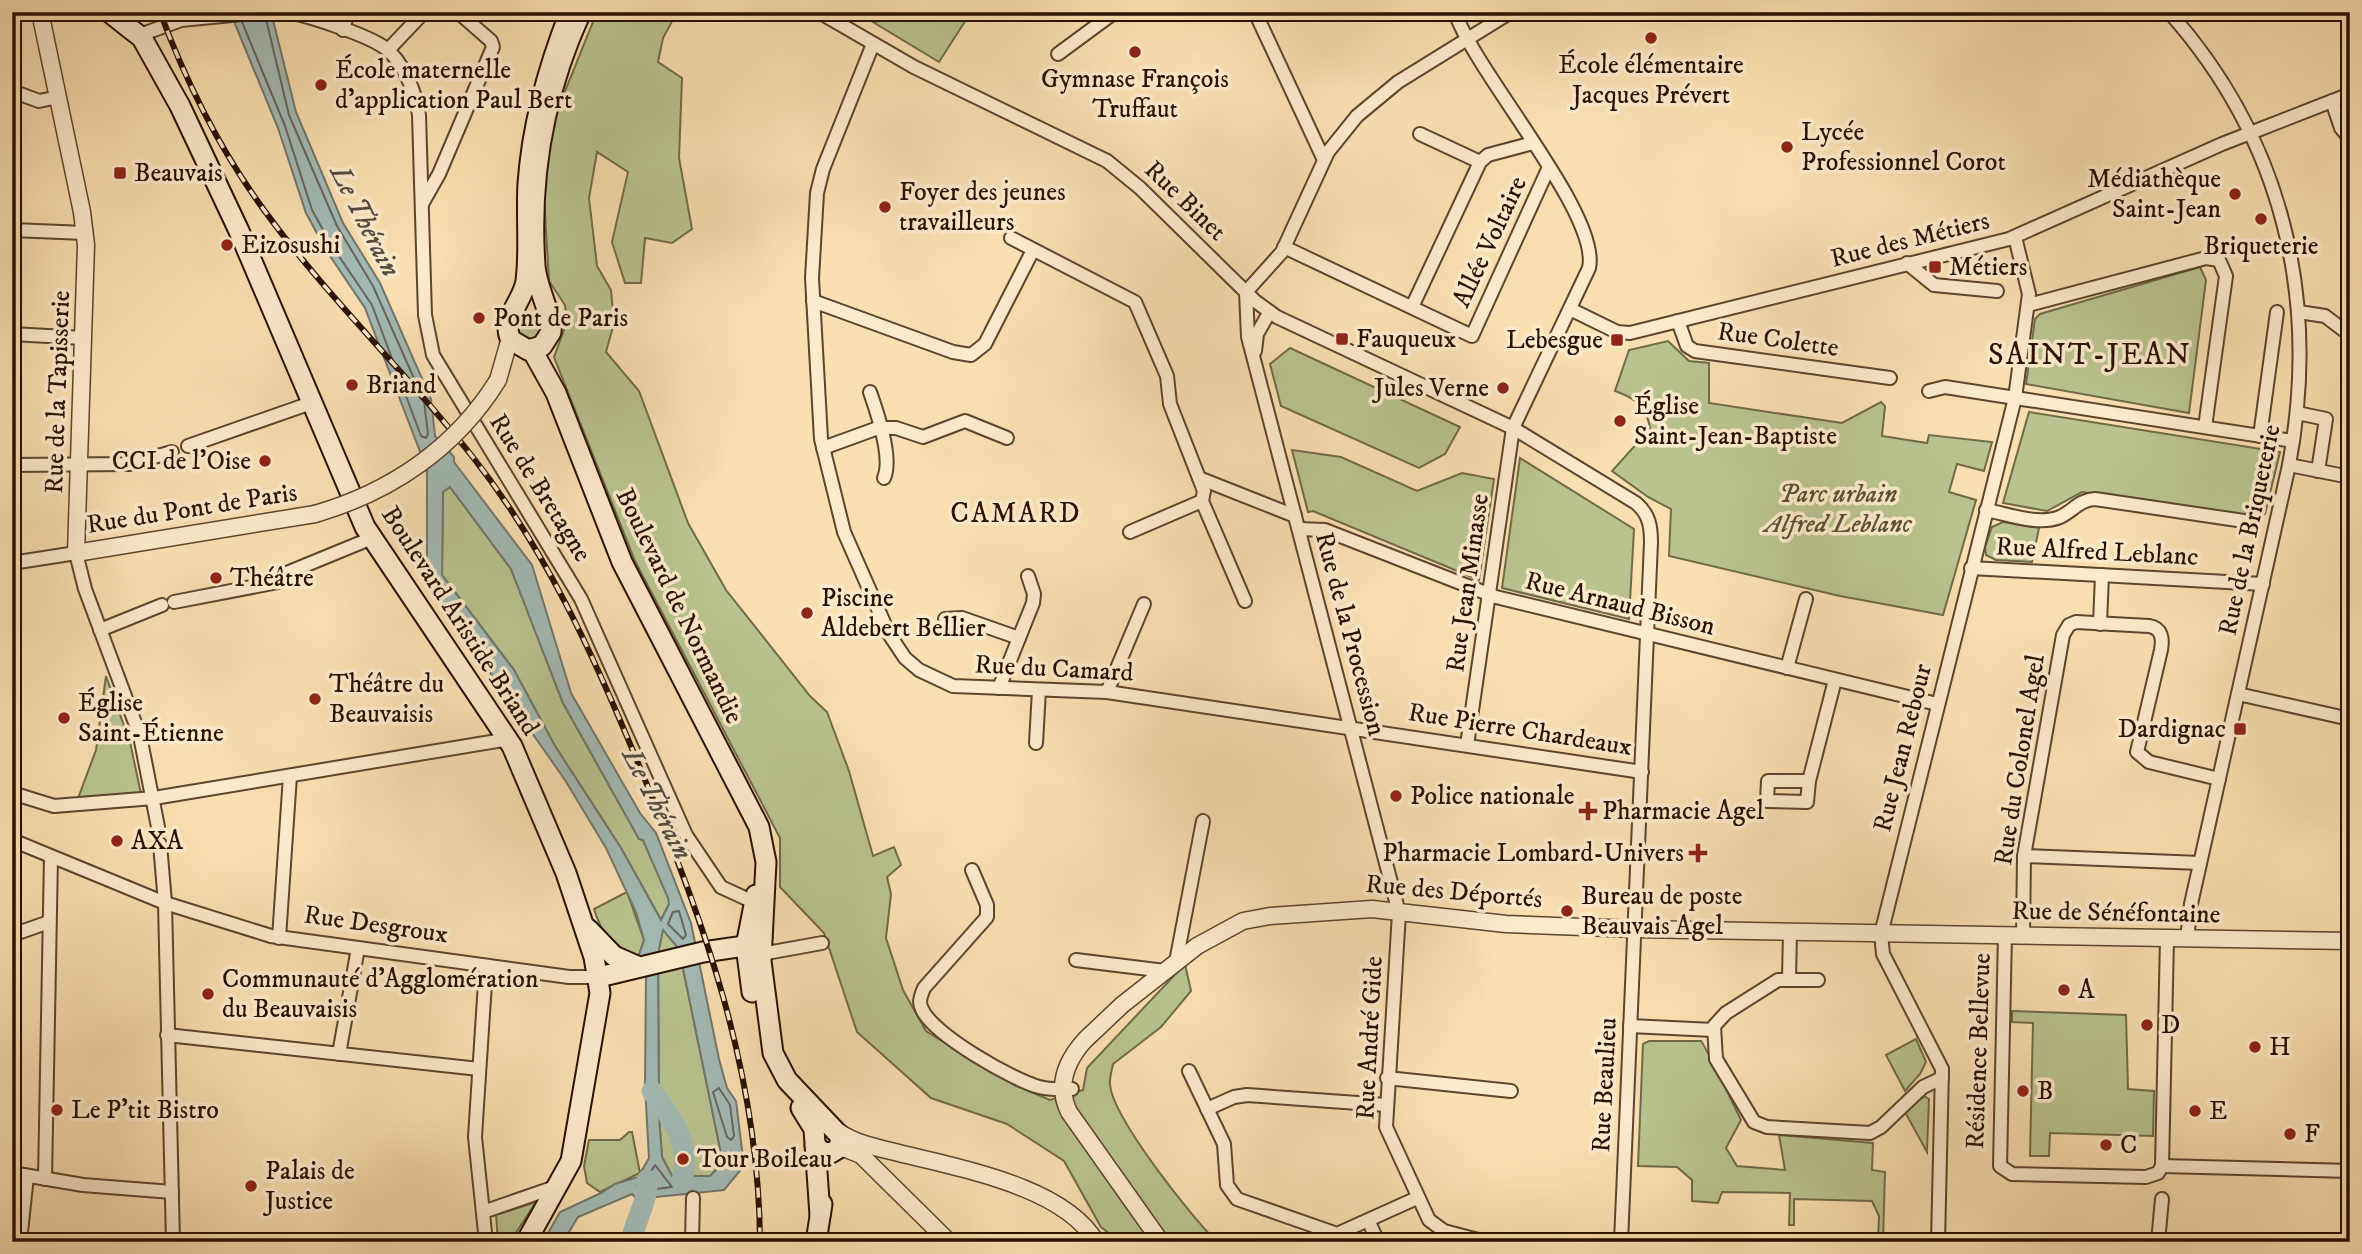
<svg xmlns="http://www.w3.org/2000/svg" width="2362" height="1254" font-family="'IM FELL DW Pica',serif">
<rect width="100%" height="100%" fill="#fadfb0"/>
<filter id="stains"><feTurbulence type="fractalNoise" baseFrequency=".00286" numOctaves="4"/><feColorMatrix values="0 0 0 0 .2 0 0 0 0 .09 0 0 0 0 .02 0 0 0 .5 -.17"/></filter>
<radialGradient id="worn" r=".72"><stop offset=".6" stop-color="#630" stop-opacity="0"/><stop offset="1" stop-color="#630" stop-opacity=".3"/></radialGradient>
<g fill="#b9c38f" stroke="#716a48" stroke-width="2">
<path d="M 597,12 L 677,12 L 663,38 L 658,62 L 682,78 L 679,158 L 692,229 L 672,243 L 645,238 L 641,283 L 625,283 L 612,242 L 628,172 L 597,152 L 589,198 L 597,266 L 611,290 L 614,323 L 606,352 L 639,391 L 688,523 L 726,590 L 810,696 L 827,712 L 849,771 L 873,856 L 894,847 L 901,865 L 887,877 L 891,894 L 886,938 L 903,990 L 926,1031 L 1014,1085 L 1050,1100 L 1083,1090 L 1087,1068 L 1185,964 L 1191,991 L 1161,1027 L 1113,1064 C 1112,1070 1109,1079 1110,1085 C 1113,1118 1192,1218 1217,1242 L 1120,1242 L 1101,1227 L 1064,1161 L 1007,1124 L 931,1098 L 857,1032 L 824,933 L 780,887 L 780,838 L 635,561 L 554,357 L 567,322 L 565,305 L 549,281 L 544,198 L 551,126 Z"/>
<path d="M 916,12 L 971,12 L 939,62 L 873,22 L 915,15 Z"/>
<path d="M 2200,267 L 2206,280 L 2189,413 L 2026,384 L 2035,319 L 2040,314 Z"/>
<circle cx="529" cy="327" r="13"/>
<path d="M 1668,341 L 1689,361 L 1709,363 L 1709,403 L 1842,423 L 1881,402 L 1885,406 L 1882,436 L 1927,443 L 1929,435 L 1992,442 L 1984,471 L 1957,464 L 1949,492 L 1976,500 L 1943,615 L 1840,596 L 1669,556 L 1671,509 L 1648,497 L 1612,471 L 1650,429 C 1647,406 1635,398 1615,391 L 1629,350 Z"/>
<path d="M 1290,348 L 1460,427 L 1445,454 L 1419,468 L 1281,406 L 1270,364 Z"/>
<path d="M 2029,412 L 2280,452 L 2265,514 L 2248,512 L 2242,516 L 2082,492 L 2047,511 L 2003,503 Z"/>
<path d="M 1292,450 L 1341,457 L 1417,491 L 1462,473 L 1494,479 L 1479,580 L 1313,511 L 1308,512 Z"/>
<path d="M 1520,458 L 1634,529 L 1629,619 L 1502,588 Z"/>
<path d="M 450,487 L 511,569 L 563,703 L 639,839 L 643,840 L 669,898 L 669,904 L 661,920 L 621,848 L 555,746 L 514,670 L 442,575 L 443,491 Z"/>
<path d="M 2003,522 L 2039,528 L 2032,562 L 1996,560 L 1986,555 L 1985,547 L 1992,527 Z"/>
<path d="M 106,676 L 130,742 L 141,794 L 77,801 L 96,750 Z"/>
<path d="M 19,677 L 14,732 L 12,683 Z"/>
<path d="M 627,892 L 644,940 L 638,958 C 613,952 601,932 594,909 Z"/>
<path d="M 663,929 L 679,949 L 723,1163 L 710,1176 L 672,1176 L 662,1157 L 659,1117 L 658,953 Z"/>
<path d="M 2012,1011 L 2126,1015 L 2128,1089 L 2154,1091 L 2153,1136 L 2050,1133 L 2049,1156 L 2030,1156 L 2033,1023 L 2012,1022 Z"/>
<path d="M 1916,1039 L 1926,1062 L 1920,1074 L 1905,1091 L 1886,1055 Z"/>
<path d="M 1649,1041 L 1701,1041 C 1704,1043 1735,1108 1741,1120 L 1726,1148 L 1737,1166 L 1785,1170 L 1779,1135 L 1873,1143 L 1872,1170 L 1885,1172 L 1883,1242 L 1878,1242 L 1879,1216 L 1872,1201 L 1794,1199 L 1794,1225 L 1789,1225 L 1790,1193 L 1722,1192 L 1718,1203 L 1692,1201 L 1692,1180 L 1677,1167 L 1638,1166 L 1643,1044 Z"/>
<path d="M 1924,1096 L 1929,1099 L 1927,1152 L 1905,1112 Z"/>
<path d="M 629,1132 L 632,1132 L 640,1173 L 600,1192 L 587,1183 L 584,1166 L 589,1140 L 620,1140 Z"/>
<path d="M 536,1202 L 510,1242 L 498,1242 L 496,1215 Z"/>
</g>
<path fill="#a2bab5" stroke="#72766d" stroke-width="2" fill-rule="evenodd" d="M 234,12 L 271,12 L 296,112 L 343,223 L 380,283 L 431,399 L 435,436 L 454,457 L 454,462 L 532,565 L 571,693 L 640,813 L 656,833 L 691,923 L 719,1059 L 727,1088 L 736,1101 L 744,1166 L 724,1190 L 637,1199 L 632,1194 L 578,1217 L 563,1242 L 543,1242 L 560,1212 L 601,1193 L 615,1184 L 638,1177 L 649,1158 L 645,1086 L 646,975 L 638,958 L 644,940 L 636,912 L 606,848 L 565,780 L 434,593 L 427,573 L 427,470 L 365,308 L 326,250 L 306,213 L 278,128 L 235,24 ZM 450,487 L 511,569 L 563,703 L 639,839 L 643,840 L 668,898 L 669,904 L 661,920 L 621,848 L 555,746 L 514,670 L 442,575 L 443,492 ZM 663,930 L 679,949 L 723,1163 L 710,1176 L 672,1176 L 662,1157 L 659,1117 L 658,954 Z"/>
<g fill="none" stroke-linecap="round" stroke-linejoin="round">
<g stroke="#66655c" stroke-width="2">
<path d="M 242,22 L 285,126 L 312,210 L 332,246 L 372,305 L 421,436 L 426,438 L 428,434 L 424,401 L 373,286 L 337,226 L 289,115 L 266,19"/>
<path d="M 679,911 L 686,935 L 683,939 L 668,924 L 673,912 Z"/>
<path d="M 719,1088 L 730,1105 L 734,1136 L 731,1140 L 727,1137 L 713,1092 Z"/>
<path d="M 655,1165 L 672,1187 L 639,1191 L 637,1185 L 647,1178 Z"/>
</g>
<g stroke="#a2bab5" stroke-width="21">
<path d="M 652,1091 C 673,1120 692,1144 682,1182"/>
<path d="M 631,1242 C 635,1219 648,1203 647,1180"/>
</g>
<g stroke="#5d442e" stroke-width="16">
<g id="minor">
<path d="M 289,12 C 311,17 368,35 385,48 C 403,61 416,93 419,115 L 425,315 L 433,355 L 581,599 L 686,835 L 721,887 L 760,905"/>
<path d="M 819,12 L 914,67 L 1107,161 L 1140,188 L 1255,301 L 1277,317 L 1513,428 L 1636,503 C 1649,514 1651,526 1651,542 L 1621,1242"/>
<path d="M 1255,12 L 1324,160"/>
<path d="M 1455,12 C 1475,73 1601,214 1589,268 L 1513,428 L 1467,745"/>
<path d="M 2169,12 C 2283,140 2320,299 2289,465 L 2191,904 L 2187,939"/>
<path d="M 343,30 L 348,12"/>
<path d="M 140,35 L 181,20 L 263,12"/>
<path d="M 873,44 L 823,169 L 817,193 L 812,278 L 821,439 L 844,532 L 889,634 L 905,658 L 919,670 L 953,686 L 1107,692 L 1642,772"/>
<path d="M 388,50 L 424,12"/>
<path d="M 1058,54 L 1115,12"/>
<path d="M 12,91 L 39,101 L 58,97"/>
<path d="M 2332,101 L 2341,128 L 2350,139"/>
<path d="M 1420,134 L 1480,162"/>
<path d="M 422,204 L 439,174 L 493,47 L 491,41 L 458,12"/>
<path d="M 12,230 L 85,233"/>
<path d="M 1011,238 L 1135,302 L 1167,376 L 1170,404 L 1199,478 L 1295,516"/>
<path d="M 1284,247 L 1472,336 L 1549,167"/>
<path d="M 1907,263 L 1934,285 L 1997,291"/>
<path d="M 1246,292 L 1248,337 L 1399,913 L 1386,1127 L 1429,1220 L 1444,1231 L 1486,1242"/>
<path d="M 1246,292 L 1282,252 L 1328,152 L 1357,116 L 1398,82 L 1511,12"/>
<path d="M 813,301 L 953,352 L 971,355 L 985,344 L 1033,250"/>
<path d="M 2028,305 L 2206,258 L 2219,260 L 2226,276 L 2205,427"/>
<path d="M 1412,307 L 1480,162 L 1488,155 L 1533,143"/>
<path d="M 1570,309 L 1617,332 L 1630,333 L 2009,239 L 2222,144 L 2350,94"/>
<path d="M 2299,312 L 2325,316 L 2350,335"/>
<path d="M 1678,321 L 1687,346 L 1695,351 L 1890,378"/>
<path d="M 12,334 L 83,338"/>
<path d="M 1255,351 L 1257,334 L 1269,313"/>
<path d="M 1929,391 L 1945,387 L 2293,441"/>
<path d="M 870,392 C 877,412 893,458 884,478"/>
<path d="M 2297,413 L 2326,419 L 2318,471"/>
<path d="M 2260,436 L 2277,312"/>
<path d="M 188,446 L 311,403"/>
<path d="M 823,448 L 878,428 L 896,428 L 923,437 L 965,421 L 1007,438"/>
<path d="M 12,465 L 129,464 L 172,452"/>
<path d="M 2289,465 L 2350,477"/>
<path d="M 1199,478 L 1204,491 L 1202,501 L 1245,601"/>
<path d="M 1986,510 C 2008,514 2038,526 2060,517 C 2073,511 2079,500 2095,499 L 2244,521"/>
<path d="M 1299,529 L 1325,530 L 1496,597 L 1937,704"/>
<path d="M 1130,532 L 1202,501"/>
<path d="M 12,563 L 76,553 L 85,589 L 140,736 L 158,827"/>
<path d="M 1971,568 L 2263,584"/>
<path d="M 174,602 L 278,582 L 277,577 L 372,538"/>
<path d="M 945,619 L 962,618 L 1019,638"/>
<path d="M 2100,624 L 2102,575"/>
<path d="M 100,630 L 162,605"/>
<path d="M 1787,668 L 1806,599"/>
<path d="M 999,688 L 1033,603 L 1034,594 L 1028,576"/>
<path d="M 1107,692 L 1144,604"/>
<path d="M 2238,694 L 2350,719"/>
<path d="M 1036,743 L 1039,690"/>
<path d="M 1809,781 L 1807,802 L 1767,801 L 1768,781 L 1809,781 L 1835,680"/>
<path d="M 12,793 L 54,806 L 154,798 L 509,739"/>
<path d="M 12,840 L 165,903 L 271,936 L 569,977 L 599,977"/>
<path d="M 160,844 L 165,903 L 173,1242"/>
<path d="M 2024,856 L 2200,863"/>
<path d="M 972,870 L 987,905 L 987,917 L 924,988 C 921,996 918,1002 922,1009 C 932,1034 1013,1080 1039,1087 C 1050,1090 1061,1089 1072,1089"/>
<path d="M 12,935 L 49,922"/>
<path d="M 2005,935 L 2000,1166 L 2012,1174 L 2146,1177 L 2158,1173 L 2162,1166 L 2167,939"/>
<path d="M 2023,936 L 2024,856 L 2063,635 L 2069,625 L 2076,622 L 2149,626 C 2162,628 2163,639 2161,650 L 2137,752 L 2149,762 L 2219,779"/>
<path d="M 279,938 L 290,776"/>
<path d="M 761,954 L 822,943"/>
<path d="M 1076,960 L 1165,971"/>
<path d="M 1176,962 L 1203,821"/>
<path d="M 486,967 L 475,1137 L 486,1242"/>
<path d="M 1789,978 L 1790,933"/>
<path d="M 1818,980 L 1778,980 L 1726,1013 L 1714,1026 L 1716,1059 L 1754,1122 L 1767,1127 L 1870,1133 L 1881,1127 L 1923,1087 L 1942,1078"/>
<path d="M 1630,1026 L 1713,1030"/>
<path d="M 167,1035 L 479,1069"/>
<path d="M 339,1054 L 358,948"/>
<path d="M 1189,1071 L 1224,1144 L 1227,1185 L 1237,1199 L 1337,1234 L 1417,1198"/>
<path d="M 1387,1078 L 1511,1091"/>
<path d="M 1207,1109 L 1234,1097 L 1247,1095 L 1386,1105"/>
<path d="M 2162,1166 L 2350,1171"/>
<path d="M 12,1173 L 83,1185 L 172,1192"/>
<path d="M 45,1179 L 51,857"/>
<path d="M 483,1212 L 558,1186"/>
<path d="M 1369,1222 L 1378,1242"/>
<path d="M 21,1232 L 27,1176"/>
<path d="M 692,1242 L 693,1198"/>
<path d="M 1938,1242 L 1942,1069 L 1883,954 L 1881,934 L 2015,398 L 2029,294 L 2015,237"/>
<path d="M 2158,1242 L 2162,1199"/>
</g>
</g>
<g stroke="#5d442e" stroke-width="19">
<g id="tertiary">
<path d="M 40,12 L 82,212 L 86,245 L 76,553 L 315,514"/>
<path d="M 498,380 L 510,338"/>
<path d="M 839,1132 C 856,1144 879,1148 899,1153 C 957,1168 1064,1186 1096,1242"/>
<path d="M 841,1147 L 861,1155 L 949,1242"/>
<path d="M 1161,1242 L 1069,1112 C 1056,1085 1066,1061 1085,1040 L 1122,1005 L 1197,946 L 1243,921 L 1270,916 L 1372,909 L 1506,924 L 1635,929 L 2350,941"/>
</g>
</g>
<g stroke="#291002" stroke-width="23">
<g id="secondary">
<path d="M 109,12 L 142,38 L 180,106 L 239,231 L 365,527 L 512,746 L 566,873 L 594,957 L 600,993 L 571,1161 L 526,1242"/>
<path d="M 570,12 C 548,68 532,124 528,184 C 526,216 530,249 526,281 C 523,302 500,319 511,340 L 528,350 L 542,346 L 551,332 C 553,316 536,287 535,265 C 529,177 544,92 581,12"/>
<path d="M 532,350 L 556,393 L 622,562 L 759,827 L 766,862 L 761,961 L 773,1053 L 787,1080 L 841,1137 L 839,1148 L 831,1153 L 822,1152 L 815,1145"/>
<path d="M 588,929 L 614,956 L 639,967"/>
<path d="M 599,977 L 703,952 L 759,944"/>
<path d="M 752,992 L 746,946 L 756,895"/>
<path d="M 801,1108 L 814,1129 L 820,1215"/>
<path d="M 816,1242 L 822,1204"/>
</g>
</g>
<use href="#minor" stroke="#fceacc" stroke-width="12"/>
<use href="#tertiary" stroke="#fceacc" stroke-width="16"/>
<use href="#secondary" stroke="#fceacc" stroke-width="19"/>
<g stroke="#291002" stroke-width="6">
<path id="rail" d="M 160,12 C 186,82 220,150 264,210 C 327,297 406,372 472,456 C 546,550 593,654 638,763 C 703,917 759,1072 760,1242"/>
</g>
<use href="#rail" stroke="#fceacc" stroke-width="3.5" stroke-dasharray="10" stroke-linecap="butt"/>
<g stroke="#5d442e" stroke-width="19" stroke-linecap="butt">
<path id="tertiary-bridge" d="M 315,514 C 391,492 456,448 498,380"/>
</g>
<use href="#tertiary-bridge" stroke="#fceacc" stroke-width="16"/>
</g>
<g fill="#8f2418" stroke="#fceacc" stroke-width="2.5">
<circle cx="1651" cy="38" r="7"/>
<circle cx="1135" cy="52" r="7"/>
<circle cx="321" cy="85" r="7"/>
<circle cx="1787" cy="147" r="7"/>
<rect x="113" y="166" width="14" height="14" rx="3.5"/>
<circle cx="2235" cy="194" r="7"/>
<circle cx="885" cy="207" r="7"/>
<circle cx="2261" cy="219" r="7"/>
<circle cx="227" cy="245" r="7"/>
<rect x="1928" y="260" width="14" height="14" rx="3.5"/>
<circle cx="479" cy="318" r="7"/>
<rect x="1335" y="332" width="14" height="14" rx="3.5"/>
<rect x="1610" y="333" width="14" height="14" rx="3.5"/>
<circle cx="352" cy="385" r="7"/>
<circle cx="1503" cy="388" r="7"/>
<circle cx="1620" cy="421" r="7"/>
<circle cx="265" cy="461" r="7"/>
<circle cx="216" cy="578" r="7"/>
<circle cx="807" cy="613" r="7"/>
<circle cx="315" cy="699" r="7"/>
<circle cx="64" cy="718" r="7"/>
<rect x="2233" y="722" width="14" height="14" rx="3.5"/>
<circle cx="1396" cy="796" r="7"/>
<path d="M1584.5 800.5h7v7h7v7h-7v7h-7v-7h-7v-7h7z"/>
<circle cx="117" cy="841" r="7"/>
<path d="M1694.5 842.5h7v7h7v7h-7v7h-7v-7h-7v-7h7z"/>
<circle cx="1567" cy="911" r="7"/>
<circle cx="2064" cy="990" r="7"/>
<circle cx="208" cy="994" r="7"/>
<circle cx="2147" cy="1025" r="7"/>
<circle cx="2255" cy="1047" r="7"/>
<circle cx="2023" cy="1091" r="7"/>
<circle cx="57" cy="1110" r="7"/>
<circle cx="2195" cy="1111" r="7"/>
<circle cx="2290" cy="1134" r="7"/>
<circle cx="2106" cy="1145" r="7"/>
<circle cx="683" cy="1159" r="7"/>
<circle cx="251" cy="1186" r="7"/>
</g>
<g text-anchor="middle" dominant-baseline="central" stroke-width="7" stroke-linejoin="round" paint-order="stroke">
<g font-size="26" fill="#291002" stroke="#fceacc" text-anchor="start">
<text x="1651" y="65" text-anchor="middle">École élémentaire<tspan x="1651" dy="30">Jacques Prévert</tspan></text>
<text x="335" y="70">École maternelle<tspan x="335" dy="30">d'application Paul Bert</tspan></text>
<text x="1135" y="79" text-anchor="middle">Gymnase François<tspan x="1135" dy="30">Truffaut</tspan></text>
<text x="1801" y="132">Lycée<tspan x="1801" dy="30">Professionnel Corot</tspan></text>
<text x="134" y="173">Beauvais</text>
<text x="2221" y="179" text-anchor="end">Médiathèque<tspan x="2221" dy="30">Saint-Jean</tspan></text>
<text x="899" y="192">Foyer des jeunes<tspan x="899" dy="30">travailleurs</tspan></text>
<text x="241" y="245">Eizosushi</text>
<text x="2261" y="246" text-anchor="middle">Briqueterie</text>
<text x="1949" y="267">Métiers</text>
<text x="493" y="318">Pont de Paris</text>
<text x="1356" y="339">Fauqueux</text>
<text x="1603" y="340" text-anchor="end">Lebesgue</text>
<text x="366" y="385">Briand</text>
<text x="1489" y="388" text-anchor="end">Jules Verne</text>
<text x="1634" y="406">Église<tspan x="1634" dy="30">Saint-Jean-Baptiste</tspan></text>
<text x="251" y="461" text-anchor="end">CCI de l'Oise</text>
<text x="230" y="578">Théâtre</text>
<text x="821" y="598">Piscine<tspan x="821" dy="30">Aldebert Bellier</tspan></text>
<text x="329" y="684">Théâtre du<tspan x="329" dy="30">Beauvaisis</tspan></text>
<text x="78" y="703">Église<tspan x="78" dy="30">Saint-Étienne</tspan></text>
<text x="2226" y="729" text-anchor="end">Dardignac</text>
<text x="1410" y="796">Police nationale</text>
<text x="1602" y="811">Pharmacie Agel</text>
<text x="131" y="841">AXA</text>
<text x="1684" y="853" text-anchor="end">Pharmacie Lombard-Univers</text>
<text x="1581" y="896">Bureau de poste<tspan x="1581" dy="30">Beauvais Agel</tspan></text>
<text x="222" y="979">Communauté d'Agglomération<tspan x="222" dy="30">du Beauvaisis</tspan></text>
<text x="2078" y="990">A</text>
<text x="2161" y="1025">D</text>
<text x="2269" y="1047">H</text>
<text x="2037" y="1091">B</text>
<text x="71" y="1110">Le P'tit Bistro</text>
<text x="2209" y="1111">E</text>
<text x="2304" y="1134">F</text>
<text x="2120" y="1145">C</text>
<text x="697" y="1159">Tour Boileau</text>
<text x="265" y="1171">Palais de<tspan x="265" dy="30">Justice</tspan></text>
</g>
<g font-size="26" fill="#291002" stroke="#fceacc">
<text transform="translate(1185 201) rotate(44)">Rue Binet</text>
<text transform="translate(1910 240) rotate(-14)">Rue des Métiers</text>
<text transform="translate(1490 242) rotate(-65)">Allée Voltaire</text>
<text transform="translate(1778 340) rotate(8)">Rue Colette</text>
<text transform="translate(58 392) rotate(-88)">Rue de la Tapisserie</text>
<text transform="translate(540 488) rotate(58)">Rue de Bretagne</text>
<text transform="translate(192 509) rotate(-9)">Rue du Pont de Paris</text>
<text transform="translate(2250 530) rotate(-78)">Rue de la Briqueterie</text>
<text transform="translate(2097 552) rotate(3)">Rue Alfred Leblanc</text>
<text transform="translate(1468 583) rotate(-82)">Rue Jean Minasse</text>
<text transform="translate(1620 604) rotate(14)">Rue Arnaud Bisson</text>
<text transform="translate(679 606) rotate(64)">Boulevard de Normandie</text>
<text transform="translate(460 621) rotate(57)">Boulevard Aristide Briand</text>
<text transform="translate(1350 634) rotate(75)">Rue de la Procession</text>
<text transform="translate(1054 669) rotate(3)">Rue du Camard</text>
<text transform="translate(1520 730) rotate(9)">Rue Pierre Chardeaux</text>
<text transform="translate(1903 748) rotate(-76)">Rue Jean Rebour</text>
<text transform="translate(2020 760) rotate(-81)">Rue du Colonel Agel</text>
<text transform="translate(1454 892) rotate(5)">Rue des Déportés</text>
<text transform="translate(2116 913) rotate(1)">Rue de Sénéfontaine</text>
<text transform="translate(376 925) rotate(8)">Rue Desgroux</text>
<text transform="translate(1370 1038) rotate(-87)">Rue André Gide</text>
<text transform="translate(1979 1051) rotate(-88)">Résidence Bellevue</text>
<text transform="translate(1605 1085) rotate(-87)">Rue Beaulieu</text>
</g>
<g font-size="26" font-style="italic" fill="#5b4f33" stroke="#fceacc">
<text x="1838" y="494">Parc urbain<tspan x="1838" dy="30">Alfred Leblanc</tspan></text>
</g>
<g font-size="28" font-style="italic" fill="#534c41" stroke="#fceacc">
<text transform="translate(365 221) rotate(63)">Le Thérain</text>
<text transform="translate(657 804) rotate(63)">Le Thérain</text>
</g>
<g font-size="28" letter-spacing="2" fill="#291002" stroke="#fceacc">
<text x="1016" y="513">CAMARD</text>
</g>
<g font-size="30" letter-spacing="2" fill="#291002" stroke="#fceacc">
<text x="2090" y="355">SAINT-JEAN</text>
</g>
</g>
<rect width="2362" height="1254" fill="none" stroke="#fadfb0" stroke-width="42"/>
<rect x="14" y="14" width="2334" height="1226" fill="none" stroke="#291002" stroke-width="3.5"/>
<rect x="21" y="21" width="2320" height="1212" fill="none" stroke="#291002" stroke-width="2"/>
<rect width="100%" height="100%" filter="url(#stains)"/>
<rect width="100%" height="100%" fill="url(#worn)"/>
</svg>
